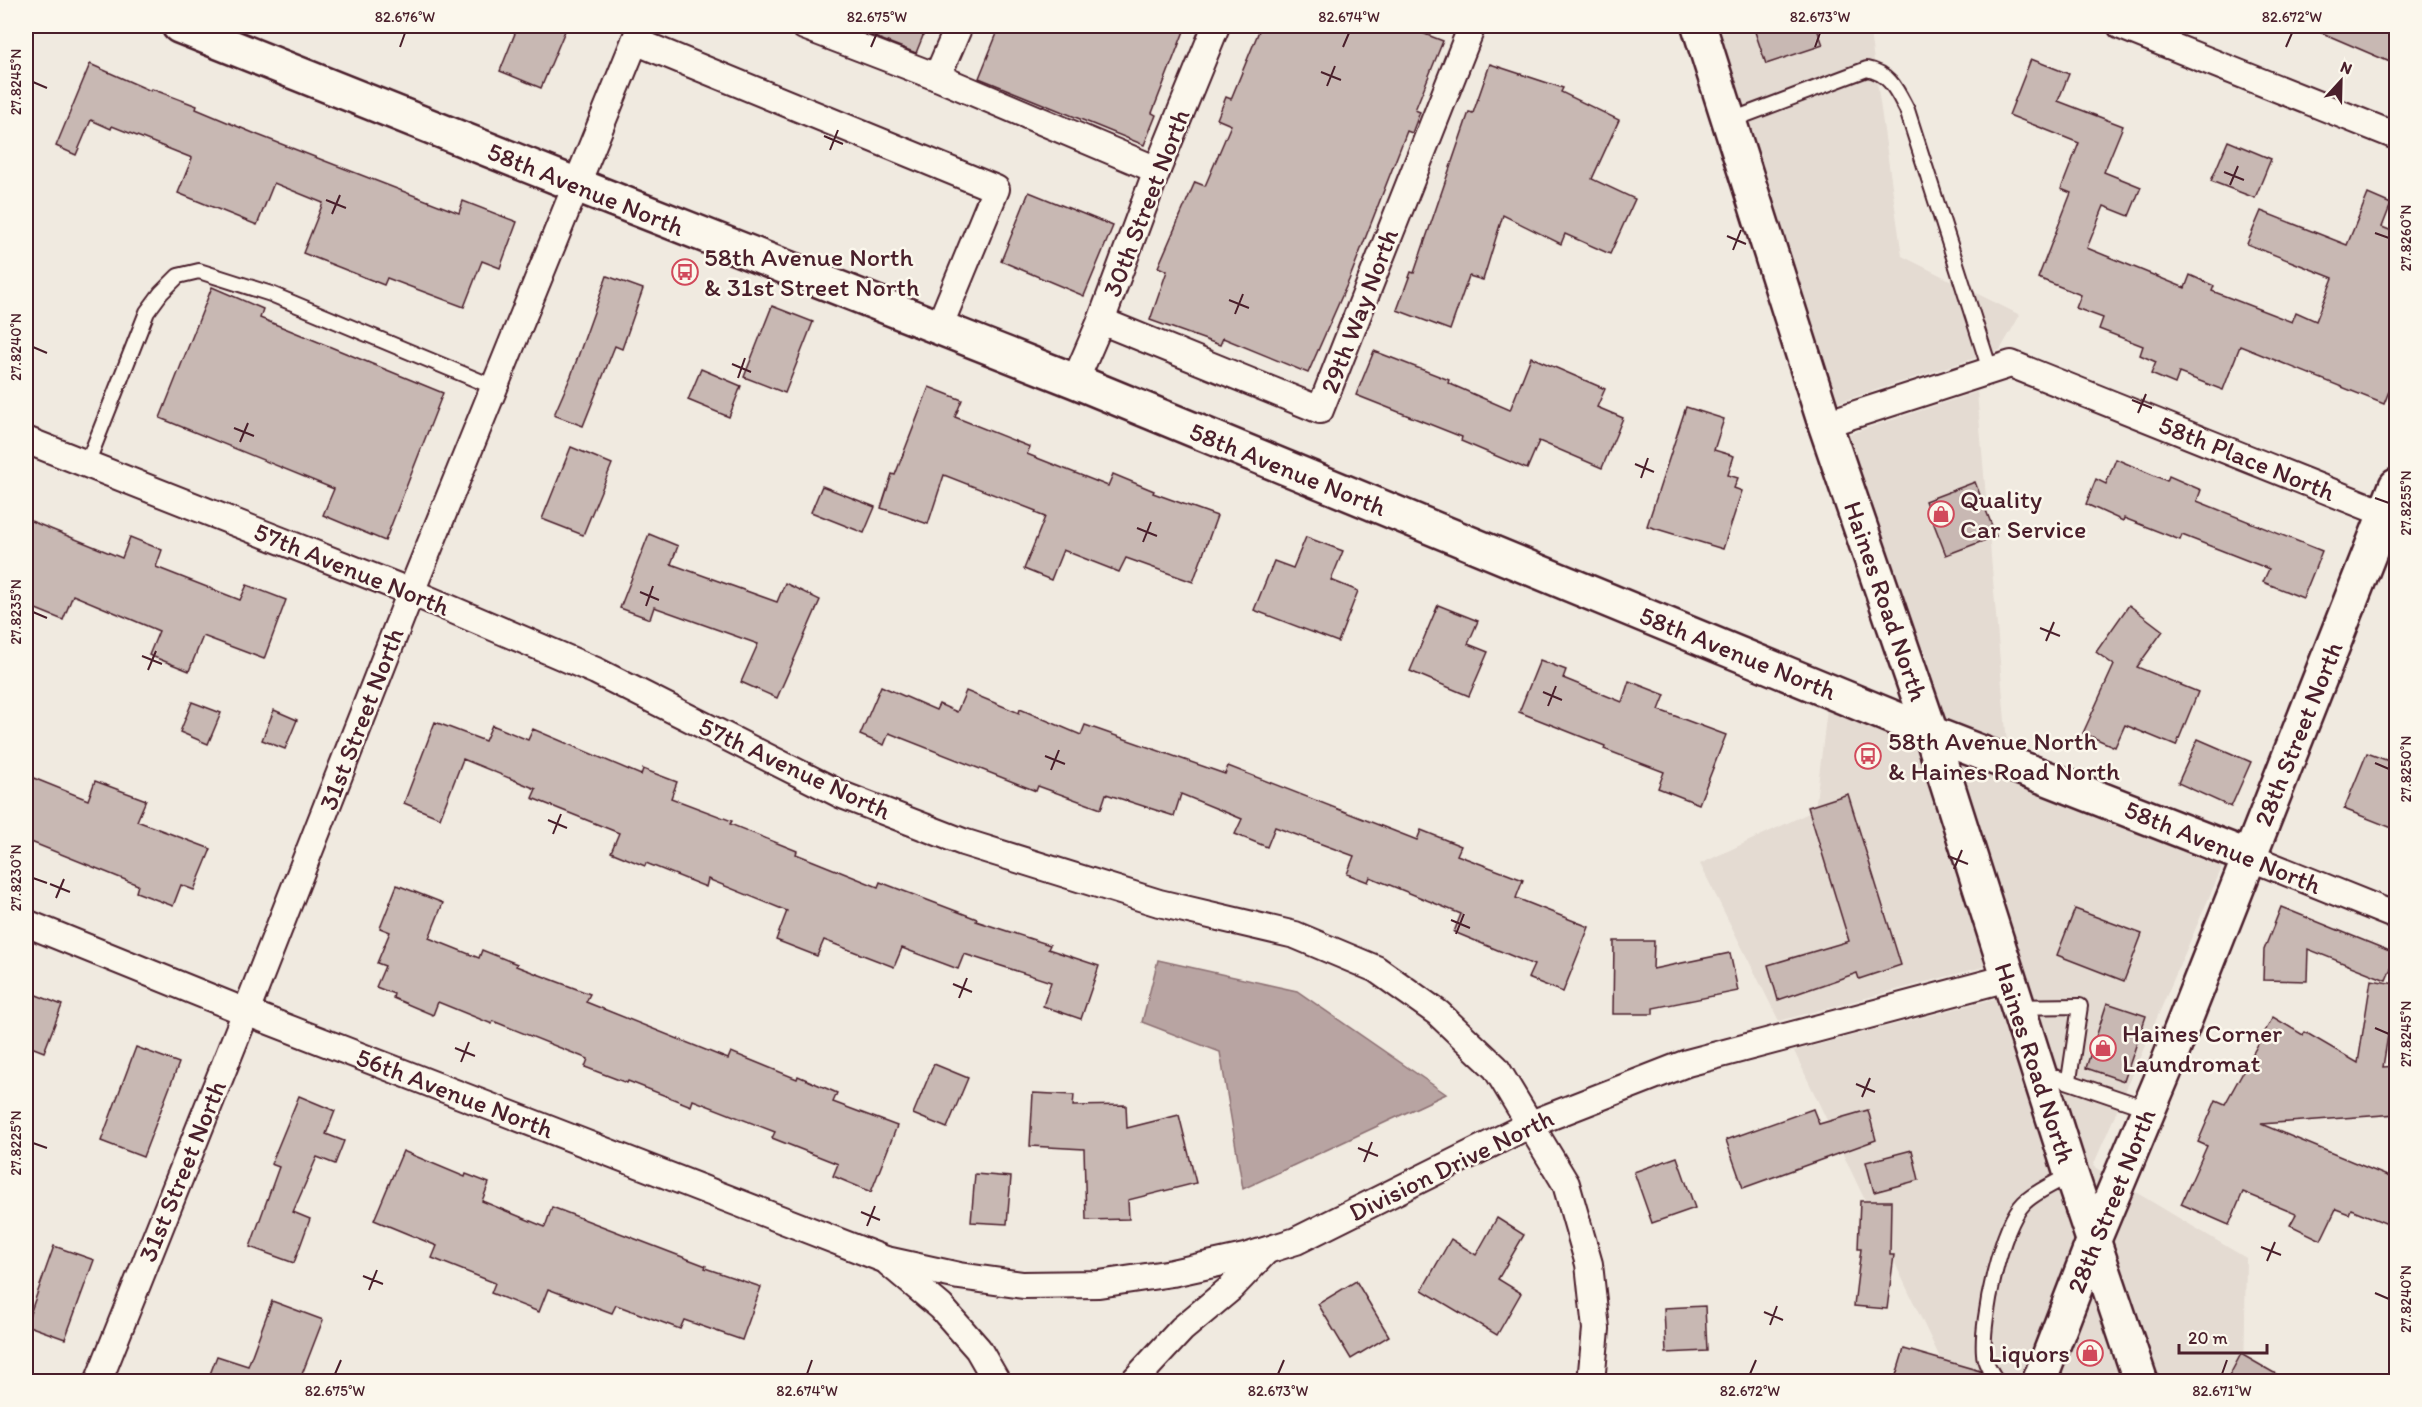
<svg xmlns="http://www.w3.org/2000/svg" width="2422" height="1407" font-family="Itim,sans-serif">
<rect width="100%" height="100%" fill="#f0eae0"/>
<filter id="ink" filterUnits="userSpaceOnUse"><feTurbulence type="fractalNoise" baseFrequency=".0167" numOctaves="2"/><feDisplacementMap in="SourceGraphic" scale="12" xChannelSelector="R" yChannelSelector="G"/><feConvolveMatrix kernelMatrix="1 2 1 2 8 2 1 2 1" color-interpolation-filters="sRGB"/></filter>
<g filter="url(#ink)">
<g fill="#e4dbd2">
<path d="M 1716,26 L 1869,26 L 1902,256 L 2020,315 L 2000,350 L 1836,403 Z"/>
<path d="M 1977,392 L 2007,744 L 1944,719 L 1846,435 Z"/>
<path d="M 1827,709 L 1919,746 L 1987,966 L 1779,1021 L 1700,864 L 1815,810 Z"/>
<path d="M 1957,761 L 2223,865 L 2093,1166 L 2105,1174 L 2096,1197 Z"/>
<path d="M 1997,998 L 2076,1242 L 2023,1381 L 1951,1381 L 1794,1051 Z"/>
<path d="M 2132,1190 L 2246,1258 L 2244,1381 L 2158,1381 L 2110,1241 Z"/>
<path d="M 2092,1287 L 2124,1381 L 2056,1381 Z"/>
</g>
<path fill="#b8a4a2" stroke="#8c6f72" stroke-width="1.5" d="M 1158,960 L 1297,991 L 1446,1094 L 1243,1189 L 1220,1052 L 1142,1022 Z"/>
<g fill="#c8b8b3" stroke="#4a1f2b" stroke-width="1.5">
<path d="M 518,26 L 567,26 L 541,88 L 500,71 Z"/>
<path d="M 1000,26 L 1186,26 L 1152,113 L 1156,115 L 1144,145 L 979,78 Z"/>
<path d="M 1261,26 L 1404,26 L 1443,41 L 1415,110 L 1420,112 L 1412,133 L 1407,131 L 1349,280 L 1308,373 L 1223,338 L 1220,345 L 1150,320 L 1167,271 L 1158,267 L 1195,182 L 1205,186 L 1231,125 L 1217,119 L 1226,97 L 1231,99 Z"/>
<path d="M 1753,26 L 1816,26 L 1823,45 L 1766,64 Z"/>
<path d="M 2306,26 L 2397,26 L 2397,65 Z"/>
<path d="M 849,27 L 849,26 L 927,26 L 916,53 Z"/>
<path d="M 2031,59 L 2069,74 L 2058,101 L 2123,126 L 2104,172 L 2141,187 L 2129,216 L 2104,206 L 2087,248 L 2185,288 L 2190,275 L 2214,286 L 2212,291 L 2292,322 L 2296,312 L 2316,321 L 2333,278 L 2247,244 L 2261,211 L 2347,245 L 2368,194 L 2391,204 L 2382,227 L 2397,233 L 2397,371 L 2384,404 L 2240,346 L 2223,390 L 2179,373 L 2175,384 L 2151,374 L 2156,362 L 2140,355 L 2143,346 L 2099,329 L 2103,318 L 2076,308 L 2081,295 L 2038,278 L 2071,193 L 2061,189 L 2079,143 L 2009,115 Z"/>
<path d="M 90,64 L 151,91 L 152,89 L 197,106 L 196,109 L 258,135 L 459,213 L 463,201 L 517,222 L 500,268 L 482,261 L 464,307 L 387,278 L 384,285 L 303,253 L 323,203 L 274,183 L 257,225 L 178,193 L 192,158 L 112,126 L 111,129 L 91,120 L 76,155 L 56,146 Z"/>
<path d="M 1490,64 L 1563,88 L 1561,92 L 1619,120 L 1592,179 L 1635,199 L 1610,254 L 1565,234 L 1561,244 L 1503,215 L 1483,280 L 1469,276 L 1450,330 L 1397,310 L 1411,272 L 1414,273 L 1469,112 L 1473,113 Z"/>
<path d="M 2228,141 L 2271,159 L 2255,198 L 2211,181 Z"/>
<path d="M 1029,192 L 1113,226 L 1084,296 L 1001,261 Z"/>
<path d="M 607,276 L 643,289 L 622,349 L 615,346 L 583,426 L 554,415 L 571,376 Z"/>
<path d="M 212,287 L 263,309 L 260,318 L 443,393 L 385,541 L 323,515 L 334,489 L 160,418 Z"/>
<path d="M 772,306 L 813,322 L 785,393 L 744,377 Z"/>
<path d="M 1374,351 L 1449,380 L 1448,383 L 1510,410 L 1531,357 L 1605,389 L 1597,407 L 1623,418 L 1602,468 L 1539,441 L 1527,469 L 1461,441 L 1462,437 L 1356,395 Z"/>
<path d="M 701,369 L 741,386 L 729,417 L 688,400 Z"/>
<path d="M 929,387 L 962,400 L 955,417 L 1030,447 L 1027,454 L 1108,486 L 1113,474 L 1154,491 L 1153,493 L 1217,516 L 1193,582 L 1126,558 L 1119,572 L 1063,550 L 1051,580 L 1024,569 L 1045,517 L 1035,513 L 1036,511 L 944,475 L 928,524 L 881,508 L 892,474 L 895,475 Z"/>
<path d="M 1686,407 L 1724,419 L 1714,450 L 1734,456 L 1728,475 L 1738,478 L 1734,488 L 1742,491 L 1723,549 L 1647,526 Z"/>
<path d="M 571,447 L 612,464 L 583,535 L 542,519 Z"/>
<path d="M 2116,459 L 2167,481 L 2169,476 L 2201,490 L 2197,501 L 2322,551 L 2303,598 L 2263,582 L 2269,569 L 2182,535 L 2180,540 L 2124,518 L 2123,521 L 2086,504 L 2096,479 L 2106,484 Z"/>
<path d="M 1975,482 L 1996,536 L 1946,555 L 1925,501 Z"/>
<path d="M 822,486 L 875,507 L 864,533 L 811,512 Z"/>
<path d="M 26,519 L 122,558 L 130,537 L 162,550 L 156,567 L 240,600 L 247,585 L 286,600 L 264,659 L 203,636 L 189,671 L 149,655 L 159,631 L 73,595 L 63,620 L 26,605 Z"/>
<path d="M 649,534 L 678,546 L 671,564 L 777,602 L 785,583 L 820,600 L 777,698 L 741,682 L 758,644 L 654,607 L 650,619 L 620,608 Z"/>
<path d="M 1306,537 L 1343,551 L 1331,580 L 1358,591 L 1338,642 L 1254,610 L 1274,561 L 1293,568 Z"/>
<path d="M 1438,605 L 1478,621 L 1468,644 L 1488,652 L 1469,696 L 1410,671 Z"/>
<path d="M 2129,605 L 2163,631 L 2137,667 L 2198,692 L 2176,746 L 2125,725 L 2115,747 L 2083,733 L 2114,665 L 2096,652 Z"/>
<path d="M 1540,660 L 1566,670 L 1563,678 L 1622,702 L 1629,681 L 1665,695 L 1659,710 L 1726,735 L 1699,804 L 1658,788 L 1664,772 L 1604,749 L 1605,746 L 1519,712 Z"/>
<path d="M 881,686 L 936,710 L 939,704 L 957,712 L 966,691 L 1019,713 L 1020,709 L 1081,735 L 1085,725 L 1225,774 L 1228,766 L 1417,840 L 1421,830 L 1461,846 L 1457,855 L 1523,880 L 1516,898 L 1589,927 L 1563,992 L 1528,978 L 1534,965 L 1454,932 L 1461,914 L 1370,877 L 1368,882 L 1347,874 L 1354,856 L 1275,827 L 1267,847 L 1235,834 L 1242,819 L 1181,794 L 1174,816 L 1106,794 L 1101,809 L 1038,786 L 1036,791 L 889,733 L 884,745 L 860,735 Z"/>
<path d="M 192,702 L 221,713 L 208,744 L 180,732 Z"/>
<path d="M 274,710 L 297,720 L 285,749 L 262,740 Z"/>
<path d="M 435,722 L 485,741 L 492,725 L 528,740 L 533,729 L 641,775 L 643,769 L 677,782 L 671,798 L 732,821 L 730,824 L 797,851 L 796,854 L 878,887 L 880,882 L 977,919 L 976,921 L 1050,945 L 1048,949 L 1099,966 L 1081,1019 L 1043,1006 L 1051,982 L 964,954 L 958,969 L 902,948 L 894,967 L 824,940 L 817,956 L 776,940 L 787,911 L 708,879 L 706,887 L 646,863 L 645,866 L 611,852 L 619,833 L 532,798 L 536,789 L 463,759 L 440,818 L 404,803 Z"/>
<path d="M 2198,739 L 2251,762 L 2231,807 L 2178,783 Z"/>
<path d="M 2367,753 L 2397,764 L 2397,830 L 2344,809 Z"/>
<path d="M 26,775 L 88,800 L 95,781 L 146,800 L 137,821 L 211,849 L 194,890 L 181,885 L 173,906 L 136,892 L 138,885 L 26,840 Z"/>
<path d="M 1848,794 L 1901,965 L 1859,979 L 1857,973 L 1778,1000 L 1768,965 L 1849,941 L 1808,807 Z"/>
<path d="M 397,885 L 443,903 L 429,938 L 479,958 L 482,950 L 517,964 L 516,966 L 590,994 L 586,1002 L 728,1059 L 731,1052 L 797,1079 L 798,1076 L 837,1093 L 833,1102 L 897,1126 L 871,1192 L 833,1176 L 838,1164 L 772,1138 L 775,1132 L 693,1100 L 691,1106 L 628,1081 L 627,1083 L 585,1067 L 588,1059 L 493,1021 L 492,1024 L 438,1002 L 433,1015 L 393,998 L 394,994 L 376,987 L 385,966 L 377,963 L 390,932 L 380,928 Z"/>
<path d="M 2281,907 L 2397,954 L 2386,980 L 2308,949 L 2307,981 L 2263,980 L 2264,950 Z"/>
<path d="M 2075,909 L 2142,934 L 2124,981 L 2057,955 Z"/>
<path d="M 1614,941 L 1654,941 L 1653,969 L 1730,953 L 1738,991 L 1653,1008 L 1653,1014 L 1613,1014 Z"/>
<path d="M 2371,980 L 2396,984 L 2383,1067 L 2397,1066 L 2397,1114 L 2261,1124 L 2397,1180 L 2397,1228 L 2351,1209 L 2349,1214 L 2336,1209 L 2321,1240 L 2290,1225 L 2296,1214 L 2243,1192 L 2229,1225 L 2181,1204 L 2207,1146 L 2198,1142 L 2216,1100 L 2225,1104 L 2273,1017 L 2303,1035 L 2305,1032 L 2358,1063 Z"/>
<path d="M 26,991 L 62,1005 L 44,1052 L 26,1045 Z"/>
<path d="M 2107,1003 L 2146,1016 L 2124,1081 L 2086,1068 Z"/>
<path d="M 136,1047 L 179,1063 L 143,1157 L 101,1141 Z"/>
<path d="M 934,1064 L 968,1078 L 947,1128 L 913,1114 Z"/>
<path d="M 1033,1093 L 1074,1095 L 1073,1106 L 1126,1105 L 1127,1128 L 1179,1115 L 1196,1183 L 1128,1200 L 1129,1219 L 1086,1220 L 1084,1149 L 1030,1146 Z"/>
<path d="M 299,1096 L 335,1111 L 326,1134 L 344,1141 L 335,1164 L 317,1157 L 293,1212 L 310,1219 L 294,1263 L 250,1247 L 279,1167 L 271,1164 Z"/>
<path d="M 1813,1109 L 1819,1124 L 1868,1110 L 1876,1140 L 1743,1188 L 1726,1140 Z"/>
<path d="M 1912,1150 L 1919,1180 L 1874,1192 L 1866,1162 Z"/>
<path d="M 403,1151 L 465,1177 L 466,1174 L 489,1183 L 482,1201 L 545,1227 L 552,1207 L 706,1266 L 705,1268 L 761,1287 L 742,1340 L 684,1320 L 680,1329 L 616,1305 L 612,1313 L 548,1289 L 539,1312 L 491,1293 L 495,1283 L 432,1258 L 437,1246 L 374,1220 Z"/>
<path d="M 1677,1157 L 1695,1208 L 1652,1223 L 1634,1172 Z"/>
<path d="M 975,1174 L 1011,1177 L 1007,1224 L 971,1222 Z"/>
<path d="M 1860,1201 L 1891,1201 L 1890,1255 L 1894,1255 L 1887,1309 L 1854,1306 L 1861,1249 L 1858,1249 Z"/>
<path d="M 1497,1218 L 1524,1235 L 1498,1279 L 1521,1293 L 1497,1335 L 1422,1290 L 1451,1239 L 1476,1255 Z"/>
<path d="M 54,1246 L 94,1260 L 65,1339 L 26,1325 Z"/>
<path d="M 1356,1281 L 1389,1336 L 1351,1359 L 1318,1304 Z"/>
<path d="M 272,1301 L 323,1320 L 299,1382 L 207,1382 L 217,1356 L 248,1366 Z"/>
<path d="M 1705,1306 L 1707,1351 L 1666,1353 L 1664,1308 Z"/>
<path d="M 1904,1349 L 1980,1371 L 1986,1382 L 1894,1382 Z"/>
<path d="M 2241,1354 L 2290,1382 L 2226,1382 Z"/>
</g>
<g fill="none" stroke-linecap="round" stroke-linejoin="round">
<g stroke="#4a1f2b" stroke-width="18">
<g id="lane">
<path d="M 1729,121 L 1867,69 C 1890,73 1897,91 1907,110 L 1990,370"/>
<path d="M 87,464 L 147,312 L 161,293 L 178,276 L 199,271 L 271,294 L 494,387"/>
<path d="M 2017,1007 L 2080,1006 L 2069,1080"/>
<path d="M 2040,1072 L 2149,1109"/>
<path d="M 1997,1382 C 1992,1374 1984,1362 1984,1353 C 1981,1320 2001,1226 2024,1203 C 2036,1191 2056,1183 2071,1174"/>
</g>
</g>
<g stroke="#4a1f2b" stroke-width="30">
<g id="street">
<path d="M 804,26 L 937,77 L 1157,170"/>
<path d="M 2121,26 L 2396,136"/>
<path d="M 635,41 L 996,189 L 939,327"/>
<path d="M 937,77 L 959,26"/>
<path d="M 1101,321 L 1320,410 L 1472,26"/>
<path d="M 1075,381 L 1101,321 L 1157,170 L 1216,26"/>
<path d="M 1825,424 L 2011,364 L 2396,518"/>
<path d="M 26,440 L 411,592 L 596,671 L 842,795 L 963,842 L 1159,903 L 1295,935 L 1376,969 L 1438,1013 L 1496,1068 L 1566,1184 L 1589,1264 L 1596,1329 L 1591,1382"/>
<path d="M 2249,857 L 2396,916"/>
<path d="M 26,923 L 246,1012 L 886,1260 L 959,1276 L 1023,1285 L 1099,1284 L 1172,1273 L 1245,1257 L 1296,1241 L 1531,1124 L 1687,1063 L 2008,978"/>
<path d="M 889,1263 L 941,1307 L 978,1349 L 997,1382"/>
<path d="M 98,1382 L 246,1012 L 411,592 L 641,26"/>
<path d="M 1133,1382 L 1182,1329 L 1231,1288 L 1265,1252"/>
</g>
</g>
<g stroke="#4a1f2b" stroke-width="38">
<g id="secondary">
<path d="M 179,26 L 577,185 L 1075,381 L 1931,733 L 2249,857"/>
<path d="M 1699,26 L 1825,424 L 1931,733 L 2071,1174 L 2141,1382"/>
<path d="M 2039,1382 L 2093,1242 L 2166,1068 L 2396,486"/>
</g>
</g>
<use href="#lane" stroke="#fbf7ec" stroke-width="14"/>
<use href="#street" stroke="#fbf7ec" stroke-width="26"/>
<use href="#secondary" stroke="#fbf7ec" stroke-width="33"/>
</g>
</g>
<path fill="none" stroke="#4a1f2b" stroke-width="2" d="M 400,47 L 405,33M 871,47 L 877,33M 1343,47 L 1349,33M 1815,47 L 1820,33M 2286,47 L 2292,33M 1321,72 L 1341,80M 33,82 L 47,88M 1327,86 L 1335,66M 824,136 L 843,144M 830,150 L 838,130M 2224,172 L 2244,180M 2230,185 L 2238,166M 326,200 L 346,208M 332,214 L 340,195M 2375,233 L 2389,238M 1727,236 L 1746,244M 1733,250 L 1741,230M 1229,300 L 1249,308M 1235,314 L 1243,294M 33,347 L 47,353M 732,364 L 751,372M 738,378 L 745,358M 2132,400 L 2152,408M 2138,413 L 2146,394M 234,428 L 254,436M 240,442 L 248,423M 1635,464 L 1654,472M 1641,478 L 1648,458M 2375,498 L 2389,503M 1137,528 L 1157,536M 1143,542 L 1151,522M 640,592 L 659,600M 646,606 L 653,586M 33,612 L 47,618M 2040,628 L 2060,636M 2046,641 L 2054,622M 142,656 L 162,664M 148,670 L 156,651M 1543,692 L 1562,700M 1548,706 L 1556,686M 1045,756 L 1065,764M 2375,763 L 2389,769M 1051,770 L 1059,750M 548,820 L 567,828M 553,834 L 561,814M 1948,856 L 1968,864M 1954,869 L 1962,850M 33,878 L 47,883M 50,884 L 70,892M 56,898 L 64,879M 1451,920 L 1470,928M 1456,934 L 1464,914M 953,984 L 972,992M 959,998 L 967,978M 2375,1028 L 2389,1034M 455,1048 L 475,1056M 461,1062 L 469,1042M 1856,1084 L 1875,1092M 1862,1097 L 1870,1078M 33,1143 L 47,1148M 1358,1148 L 1378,1156M 1364,1162 L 1372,1142M 861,1212 L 880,1220M 867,1226 L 875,1206M 2261,1247 L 2281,1255M 2267,1261 L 2275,1242M 363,1276 L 383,1284M 369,1290 L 377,1270M 2375,1293 L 2389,1299M 1764,1312 L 1783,1320M 1770,1325 L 1777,1306M 335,1374 L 341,1360M 807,1374 L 812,1360M 1278,1374 L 1284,1360M 1750,1374 L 1756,1360M 2222,1374 L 2227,1360"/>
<defs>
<g id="bus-ring" transform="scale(1.35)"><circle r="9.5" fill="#fbf7ec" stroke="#d1495b" stroke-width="1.5"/><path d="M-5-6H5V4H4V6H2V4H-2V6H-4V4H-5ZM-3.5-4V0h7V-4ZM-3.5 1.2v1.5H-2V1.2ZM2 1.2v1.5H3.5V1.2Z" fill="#d1495b"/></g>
<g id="shop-ring" transform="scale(1.35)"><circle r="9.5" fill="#fbf7ec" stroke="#d1495b" stroke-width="1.5"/><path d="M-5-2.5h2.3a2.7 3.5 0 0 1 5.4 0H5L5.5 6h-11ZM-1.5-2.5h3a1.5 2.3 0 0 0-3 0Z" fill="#d1495b"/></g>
</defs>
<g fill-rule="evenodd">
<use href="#bus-ring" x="685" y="272"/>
<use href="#shop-ring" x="1941" y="514"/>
<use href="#bus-ring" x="1868" y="756"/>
<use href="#shop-ring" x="2103" y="1048"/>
<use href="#shop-ring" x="2090" y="1353"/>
</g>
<g text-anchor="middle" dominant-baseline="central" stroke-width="5" stroke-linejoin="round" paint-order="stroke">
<g font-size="26" fill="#4a1f2b" stroke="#fbf7ec">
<text transform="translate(586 189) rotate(22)">58th Avenue North</text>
<text transform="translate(1146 203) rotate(-69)">30th Street North</text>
<text transform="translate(1359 311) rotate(-69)">29th Way North</text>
<text transform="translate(2247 458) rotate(22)">58th Place North</text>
<text transform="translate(1288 469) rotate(22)">58th Avenue North</text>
<text transform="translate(352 569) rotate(22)">57th Avenue North</text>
<text transform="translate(1886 601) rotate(71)">Haines Road North</text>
<text transform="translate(1738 653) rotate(22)">58th Avenue North</text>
<text transform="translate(361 719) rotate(-69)">31st Street North</text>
<text transform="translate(2298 734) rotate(-68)">28th Street North</text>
<text transform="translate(795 768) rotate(25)">57th Avenue North</text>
<text transform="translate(2223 847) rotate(22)">58th Avenue North</text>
<text transform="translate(2035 1063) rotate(72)">Haines Road North</text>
<text transform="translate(455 1093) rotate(21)">56th Avenue North</text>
<text transform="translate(1451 1165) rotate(-26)">Division Drive North</text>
<text transform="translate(182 1171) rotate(-68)">31st Street North</text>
<text transform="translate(2111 1201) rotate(-68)">28th Street North</text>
</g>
<g font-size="26" fill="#4a1f2b" stroke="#fbf7ec" text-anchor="start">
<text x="704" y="257">58th Avenue North<tspan x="704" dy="30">&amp; 31st Street North</tspan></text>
<text x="1960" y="499">Quality<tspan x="1960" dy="30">Car Service</tspan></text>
<text x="1888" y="741">58th Avenue North<tspan x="1888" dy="30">&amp; Haines Road North</tspan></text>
<text x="2122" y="1033">Haines Corner<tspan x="2122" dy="30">Laundromat</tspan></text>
<text x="2070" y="1353" text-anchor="end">Liquors</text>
</g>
</g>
<rect width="2422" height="1407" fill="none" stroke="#fbf7ec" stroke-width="66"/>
<g transform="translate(2341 81) rotate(22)" stroke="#fbf7ec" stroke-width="4.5" paint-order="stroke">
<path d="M0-4.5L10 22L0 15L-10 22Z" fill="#4a1f2b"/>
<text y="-9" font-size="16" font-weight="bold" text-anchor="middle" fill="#4a1f2b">N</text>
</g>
<path d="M2179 1344v9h88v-9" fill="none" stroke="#4a1f2b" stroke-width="3"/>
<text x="2188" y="1344" font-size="18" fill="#4a1f2b" stroke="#fbf7ec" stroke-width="4.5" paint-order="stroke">20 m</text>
<rect x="33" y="33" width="2356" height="1341" fill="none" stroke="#4a1f2b" stroke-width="2"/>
<g font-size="15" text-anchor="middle" fill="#4a1f2b">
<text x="405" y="22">82.676°W</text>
<text x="877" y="22">82.675°W</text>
<text x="1349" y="22">82.674°W</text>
<text x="1820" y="22">82.673°W</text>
<text x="2292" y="22">82.672°W</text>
<text transform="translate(16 82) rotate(-90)" y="5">27.8245°N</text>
<text transform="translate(2406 238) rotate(-90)" y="5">27.8260°N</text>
<text transform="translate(16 347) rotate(-90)" y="5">27.8240°N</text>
<text transform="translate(2406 503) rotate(-90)" y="5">27.8255°N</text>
<text transform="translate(16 612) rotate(-90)" y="5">27.8235°N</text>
<text transform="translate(2406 769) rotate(-90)" y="5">27.8250°N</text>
<text transform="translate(16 878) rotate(-90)" y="5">27.8230°N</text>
<text transform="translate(2406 1034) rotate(-90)" y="5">27.8245°N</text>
<text transform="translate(16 1143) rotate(-90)" y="5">27.8225°N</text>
<text transform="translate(2406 1299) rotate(-90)" y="5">27.8240°N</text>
<text x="335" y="1396">82.675°W</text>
<text x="807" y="1396">82.674°W</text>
<text x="1278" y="1396">82.673°W</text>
<text x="1750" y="1396">82.672°W</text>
<text x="2222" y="1396">82.671°W</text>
</g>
</svg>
